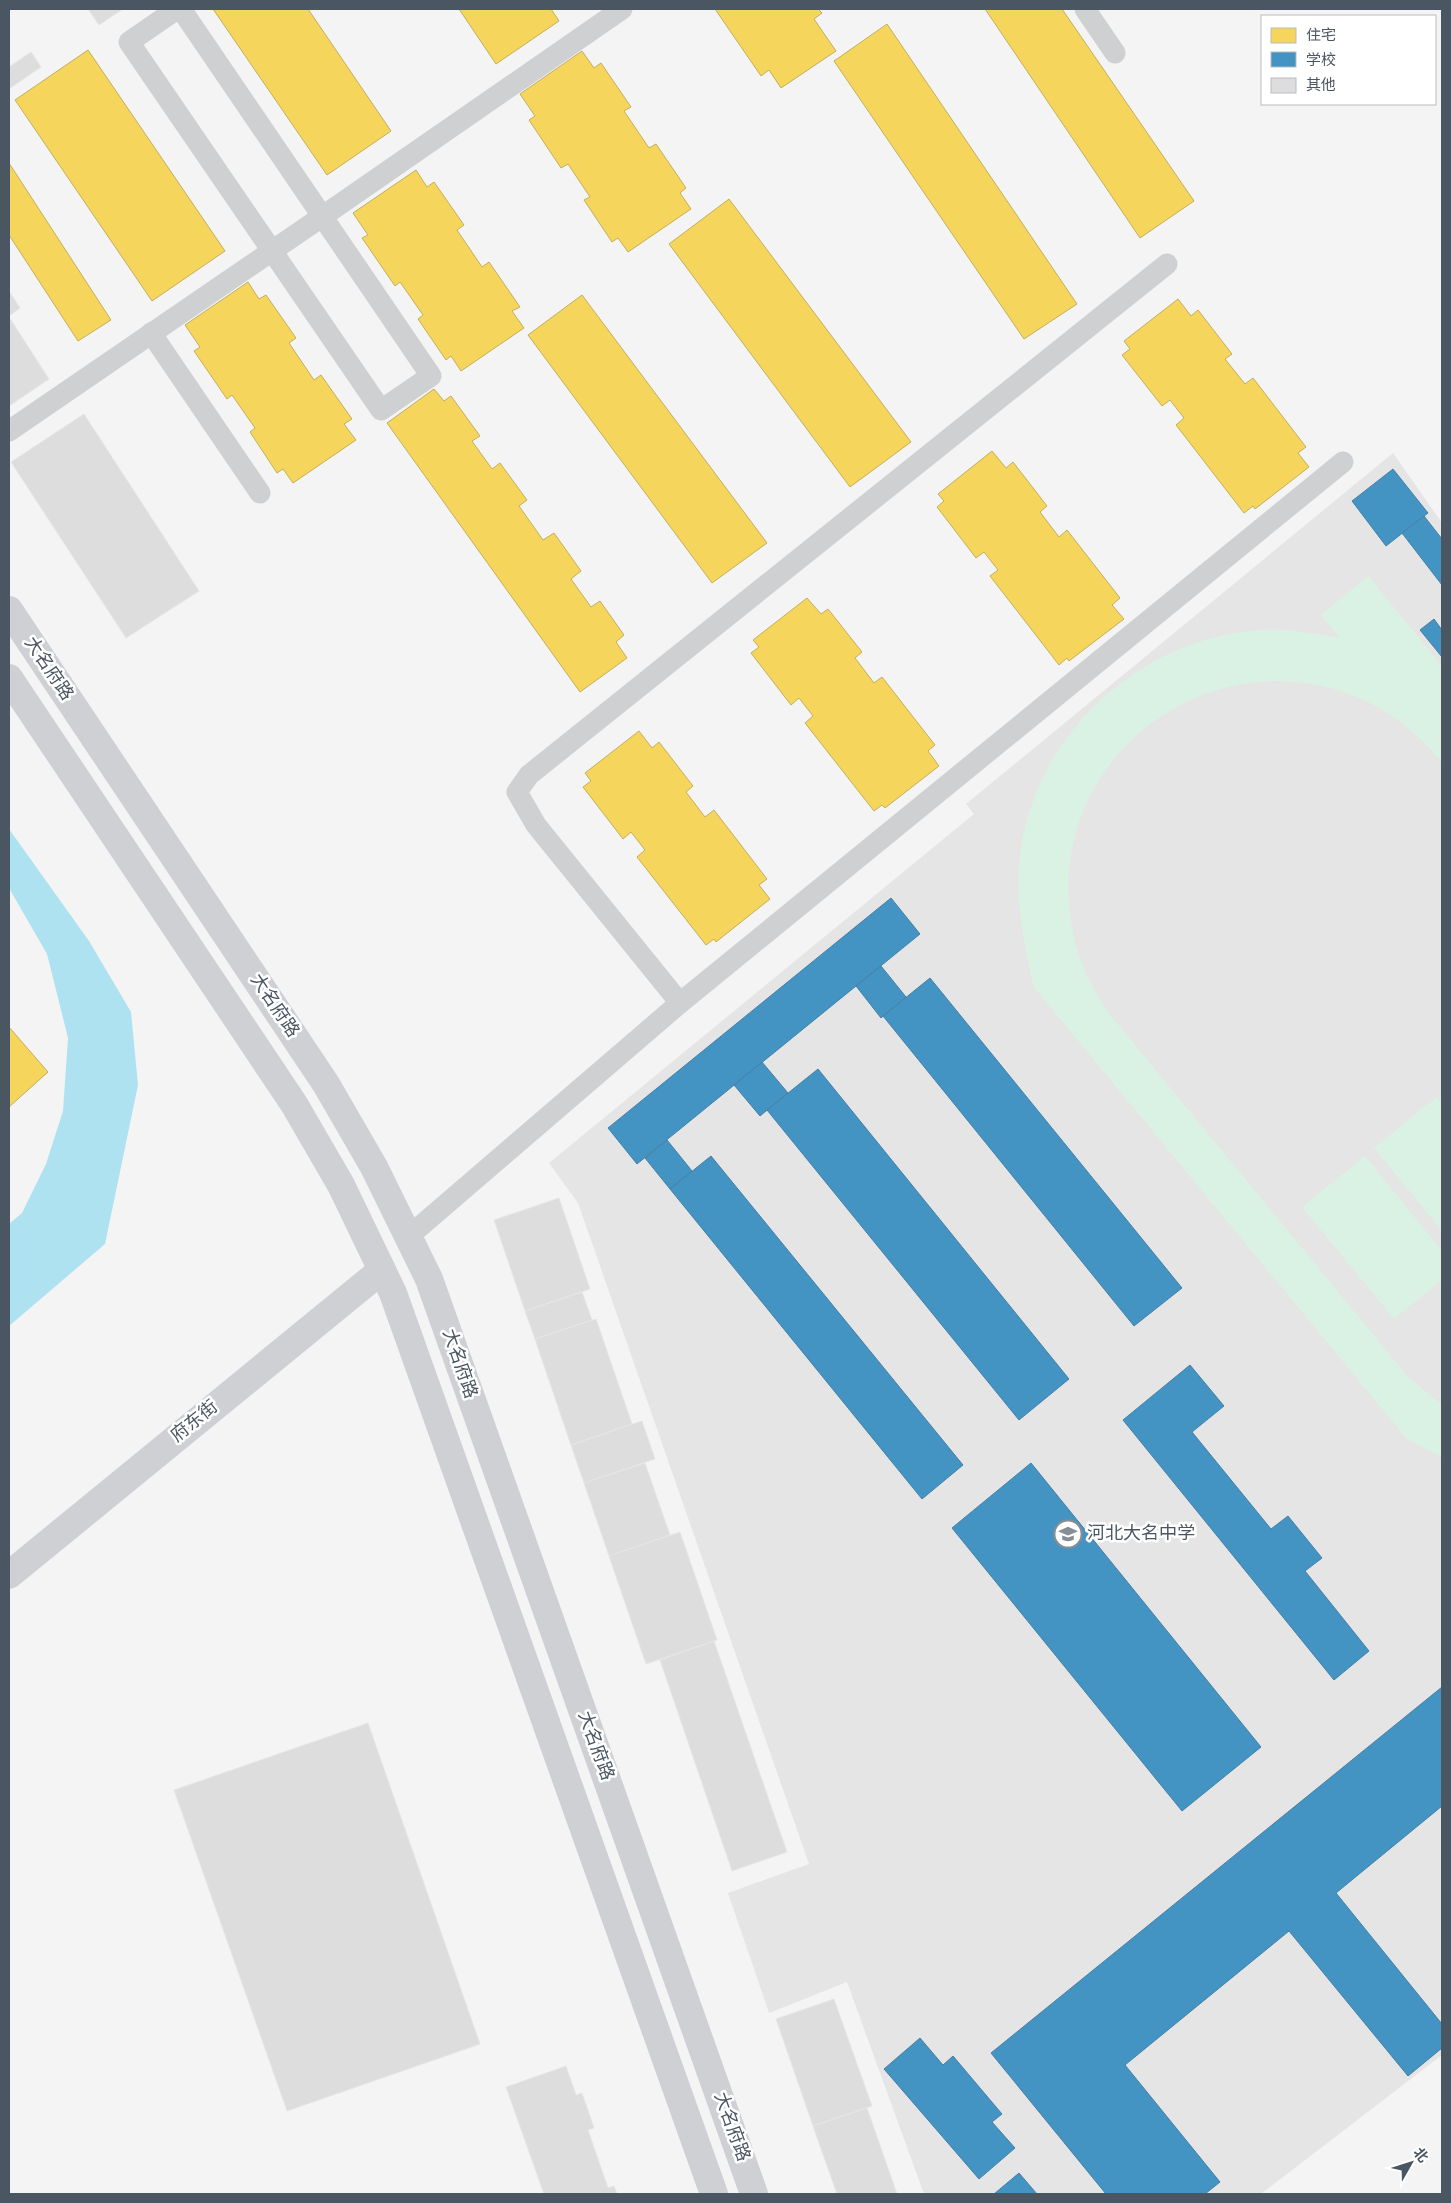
<svg xmlns="http://www.w3.org/2000/svg" width="1451" height="2203" font-family="Overpass,'Noto Sans SC',sans-serif">
<rect width="100%" height="100%" fill="#f4f4f4"/>
<path fill="#e6e5e6" d="M 1393,453 L 1442,523 L 1442,2055 L 1261,2194 L 924,2194 L 847,1982 L 769,2013 L 728,1893 L 809,1864 L 578,1203 L 549,1163 L 974,814 L 966,804 Z"/>
<g fill="#d9f2e3">
<path d="M 1368,576 L 1442,666 L 1442,762 C 1295,583 1016,725 1077,950 C 1083,972 1095,991 1107,1011 L 1408,1377 L 1442,1405 L 1442,1457 L 1407,1439 L 1033,986 C 1025,945 1016,907 1019,866 C 1028,740 1139,635 1265,630 C 1290,629 1315,634 1340,638 L 1321,615 Z"/>
<path d="M 1436,1097 L 1442,1104 L 1442,1231 L 1374,1148 Z"/>
<path d="M 1365,1156 L 1442,1251 L 1442,1280 L 1394,1319 L 1302,1207 Z"/>
</g>
<path fill="#aee2f0" d="M 9,829 L 89,941 L 131,1012 L 138,1085 L 105,1244 L 9,1326 L 9,1224 L 22,1213 L 46,1164 L 63,1111 L 68,1038 L 47,954 L 9,888 Z"/>
<g fill="#f6d55c" stroke="#c2af5e">
<path d="M 213,9 L 308,9 L 391,131 L 327,175 Z"/>
<path d="M 459,9 L 551,9 L 559,21 L 496,64 Z"/>
<path d="M 715,9 L 818,9 L 822,13 L 814,19 L 836,51 L 781,88 L 769,70 L 761,76 Z"/>
<path d="M 985,9 L 1062,9 L 1194,201 L 1140,238 Z"/>
<path d="M 887,24 L 1077,304 L 1024,339 L 834,61 Z"/>
<path d="M 88,50 L 225,251 L 152,301 L 15,100 Z"/>
<path d="M 582,51 L 594,68 L 601,63 L 631,107 L 624,111 L 649,148 L 656,144 L 686,188 L 680,193 L 691,209 L 628,252 L 618,238 L 612,242 L 584,200 L 590,197 L 568,164 L 561,168 L 529,120 L 535,116 L 520,94 Z"/>
<path d="M 9,163 L 111,320 L 78,341 L 9,235 Z"/>
<path d="M 416,170 L 427,187 L 434,182 L 464,225 L 457,230 L 482,267 L 489,262 L 520,307 L 512,311 L 524,328 L 461,371 L 451,356 L 446,360 L 418,319 L 423,315 L 400,282 L 395,286 L 362,238 L 368,235 L 353,213 Z"/>
<path d="M 729,199 L 911,442 L 850,487 L 669,244 Z"/>
<path d="M 248,282 L 259,299 L 266,295 L 296,338 L 289,343 L 314,380 L 321,375 L 352,419 L 344,424 L 356,440 L 293,483 L 283,469 L 277,473 L 250,432 L 255,428 L 232,395 L 227,399 L 194,351 L 200,347 L 185,325 Z"/>
<path d="M 582,295 L 767,543 L 712,583 L 528,335 Z"/>
<path d="M 1178,299 L 1191,316 L 1198,310 L 1232,354 L 1225,359 L 1245,384 L 1253,378 L 1306,447 L 1298,453 L 1309,467 L 1255,509 L 1253,506 L 1244,513 L 1176,425 L 1184,418 L 1170,400 L 1162,406 L 1122,355 L 1130,349 L 1124,341 Z"/>
<path d="M 434,389 L 444,401 L 451,396 L 480,436 L 472,441 L 492,469 L 500,463 L 527,500 L 519,506 L 543,540 L 554,533 L 581,571 L 571,579 L 591,607 L 600,601 L 624,635 L 616,642 L 627,658 L 580,692 L 387,423 Z"/>
<path d="M 992,451 L 1006,468 L 1013,462 L 1047,506 L 1040,512 L 1059,537 L 1067,530 L 1120,598 L 1112,605 L 1124,619 L 1069,661 L 1067,658 L 1059,665 L 990,576 L 998,570 L 984,552 L 976,558 L 937,507 L 944,501 L 938,494 Z"/>
<path d="M 807,598 L 821,614 L 828,609 L 862,652 L 855,658 L 874,683 L 882,677 L 935,745 L 928,751 L 939,766 L 885,808 L 882,805 L 874,811 L 805,723 L 813,716 L 799,698 L 791,705 L 751,653 L 759,647 L 753,640 Z"/>
<path d="M 639,731 L 652,748 L 659,742 L 693,786 L 686,792 L 705,817 L 714,810 L 767,879 L 759,885 L 770,899 L 716,942 L 714,939 L 706,945 L 637,857 L 645,850 L 631,832 L 623,839 L 583,787 L 591,781 L 585,773 Z"/>
<path d="M 9,1027 L 48,1072 L 9,1107 Z"/>
</g>
<g fill="#4393c3" stroke="#4581a6">
<path d="M 1393,469 L 1428,513 L 1386,546 L 1352,501 Z"/>
<path d="M 1424,516 L 1442,539 L 1442,585 L 1402,533 Z"/>
<path d="M 1434,619 L 1442,630 L 1442,657 L 1420,630 Z"/>
<path d="M 891,898 L 920,934 L 637,1164 L 608,1128 Z"/>
<path d="M 881,966 L 906,997 L 881,1018 L 856,986 Z"/>
<path d="M 930,978 L 1182,1288 L 1134,1326 L 883,1016 Z"/>
<path d="M 762,1062 L 788,1093 L 760,1116 L 734,1085 Z"/>
<path d="M 818,1069 L 1069,1379 L 1019,1420 L 767,1110 Z"/>
<path d="M 667,1140 L 692,1171 L 670,1189 L 645,1158 Z"/>
<path d="M 711,1156 L 963,1465 L 922,1499 L 670,1189 Z"/>
<path d="M 1190,1365 L 1224,1406 L 1192,1432 L 1271,1529 L 1288,1516 L 1322,1558 L 1305,1571 L 1369,1651 L 1334,1680 L 1123,1420 Z"/>
<path d="M 1031,1463 L 1261,1747 L 1182,1811 L 952,1528 Z"/>
<path d="M 1442,1687 L 1442,1806 L 1336,1893 L 1442,2024 L 1442,2048 L 1408,2076 L 1289,1931 L 1125,2065 L 1220,2182 L 1205,2194 L 1106,2194 L 991,2053 Z"/>
<path d="M 920,2038 L 943,2065 L 953,2056 L 1002,2114 L 992,2122 L 1015,2148 L 979,2179 L 884,2069 Z"/>
<path d="M 1019,2173 L 1037,2194 L 994,2194 Z"/>
</g>
<g fill="#ddddde" stroke="#e5e6e7">
<path d="M 88,9 L 123,9 L 99,25 Z"/>
<path d="M 31,52 L 41,67 L 9,89 L 9,67 Z"/>
<path d="M 9,291 L 20,308 L 9,316 Z"/>
<path d="M 9,317 L 49,379 L 9,406 Z"/>
<path d="M 84,414 L 199,591 L 126,638 L 11,462 Z"/>
<path d="M 559,1198 L 590,1289 L 525,1311 L 494,1220 Z"/>
<path d="M 582,1292 L 592,1320 L 535,1339 L 525,1311 Z"/>
<path d="M 596,1319 L 632,1424 L 571,1445 L 535,1339 Z"/>
<path d="M 642,1421 L 655,1459 L 584,1483 L 571,1445 Z"/>
<path d="M 645,1463 L 670,1535 L 609,1556 L 584,1483 Z"/>
<path d="M 680,1532 L 717,1640 L 646,1664 L 609,1556 Z"/>
<path d="M 714,1641 L 787,1852 L 732,1871 L 660,1660 Z"/>
<path d="M 368,1723 L 480,2044 L 287,2111 L 174,1790 Z"/>
<path d="M 834,1999 L 872,2106 L 813,2126 L 776,2019 Z"/>
<path d="M 566,2066 L 576,2095 L 582,2093 L 594,2128 L 588,2130 L 608,2188 L 614,2186 L 617,2194 L 544,2194 L 506,2087 Z"/>
<path d="M 867,2108 L 897,2194 L 837,2194 L 813,2126 Z"/>
</g>
<g fill="none" stroke-linecap="round" stroke-linejoin="round">
<g stroke="#ced0d2" stroke-width="21">
<path d="M 177,9 L 129,42 L 381,410 L 431,376 L 181,9"/>
<path d="M 1085,9 L 1115,53"/>
<path d="M 151,333 L 260,493"/>
<path d="M 9,431 L 323,216 L 622,9"/>
<path d="M 680,1003 L 536,825 L 517,792 L 529,775 L 1167,264"/>
<path d="M 409,1236 L 680,1003 L 1343,462"/>
</g>
<g stroke="#ced0d4" stroke-width="28">
<path d="M 9,610 L 326,1084 L 374,1167 L 429,1279 L 754,2194"/>
<path d="M 9,678 L 294,1104 L 341,1185 L 393,1293 L 714,2194"/>
<path d="M 9,1575 L 382,1270"/>
</g>
</g>
<defs>
<g id="school-ring" transform="scale(1.4375)"><circle r="9.5" fill="#fff" stroke="#868d94" stroke-width="1.5"/><path d="M0-5L7-2L0 1L-7-2ZM-4 1L0 2.5L4 1V4Q0 6-4 4Z" fill="#868d94"/></g>
</defs>
<g fill-rule="evenodd">
<use href="#school-ring" x="1068" y="1534"/>
</g>
<g text-anchor="middle" dominant-baseline="central" stroke-width="5" stroke-linejoin="round" paint-order="stroke">
<g font-size="18" fill="#4a5661" stroke="#fff">
<text transform="translate(48 669) rotate(56)">大名府路</text>
<text transform="translate(274 1006) rotate(56)">大名府路</text>
<text transform="translate(459 1364) rotate(71)">大名府路</text>
<text transform="translate(195 1422) rotate(-39)">府东街</text>
<text transform="translate(595 1746) rotate(70)">大名府路</text>
<text transform="translate(731 2127) rotate(70)">大名府路</text>
</g>
<g font-size="18" fill="#4a5661" stroke="#fff" text-anchor="start">
<text x="1087" y="1534">河北大名中学</text>
</g>
</g>
<rect width="1451" height="2203" fill="none" stroke="#4a5661" stroke-width="20"/>
<rect x="1261" y="15" width="175" height="90" fill="#ffffff" stroke="#b7bbc0"/>
<rect x="1271" y="28" width="25" height="15" fill="#f6d55c" stroke="#b7bbc0"/>
<text x="1306" y="40" font-size="15" fill="#4a5661">住宅</text>
<rect x="1271" y="52" width="25" height="15" fill="#4393c3" stroke="#b7bbc0"/>
<text x="1306" y="65" font-size="15" fill="#4a5661">学校</text>
<rect x="1271" y="78" width="25" height="15" fill="#ddddde" stroke="#b7bbc0"/>
<text x="1306" y="90" font-size="15" fill="#4a5661">其他</text>
<g transform="translate(1411 2163) rotate(51)" stroke="#ffffff" stroke-width="4" paint-order="stroke">
<path d="M0-4L9 19L0 12L-9 19Z" fill="#4a5661"/>
<text y="-8" font-size="14" font-weight="bold" text-anchor="middle" fill="#4a5661">北</text>
</g>
</svg>
